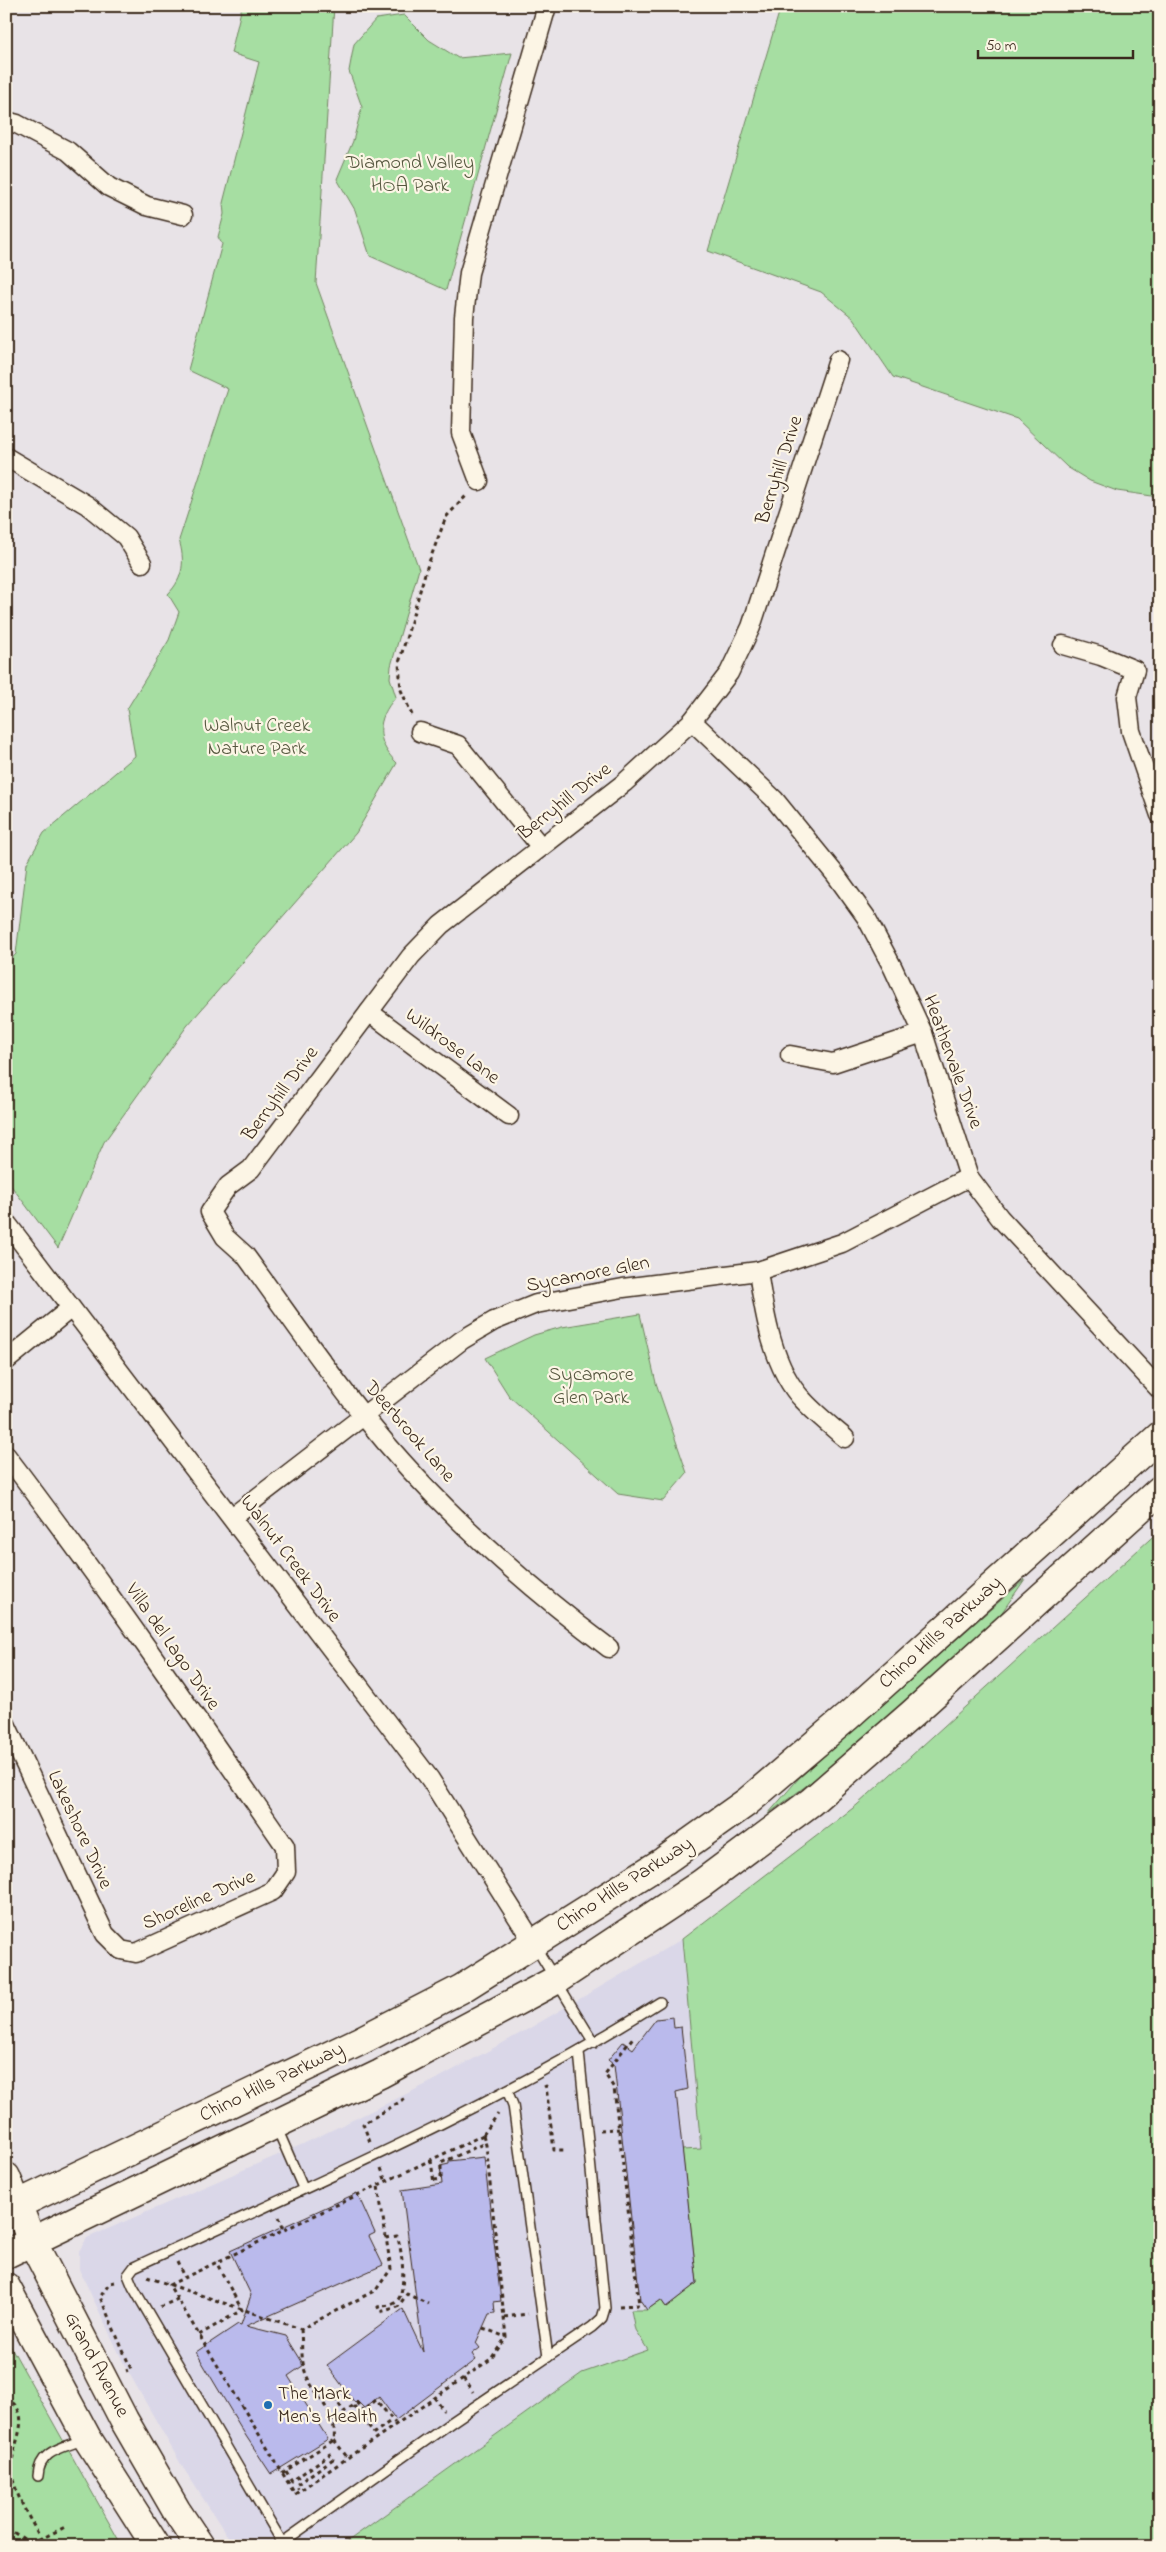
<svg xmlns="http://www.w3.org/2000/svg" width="1166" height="2552" font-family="'Indie Flower',sans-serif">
<rect width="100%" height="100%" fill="#e8e3e7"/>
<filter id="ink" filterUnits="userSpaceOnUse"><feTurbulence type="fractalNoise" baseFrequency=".02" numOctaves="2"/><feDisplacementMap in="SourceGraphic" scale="10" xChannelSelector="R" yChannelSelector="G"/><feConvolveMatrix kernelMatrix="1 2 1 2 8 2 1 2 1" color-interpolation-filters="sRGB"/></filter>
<g filter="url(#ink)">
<path fill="#dad7e8" d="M 682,1939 L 702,2157 L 752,2317 L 582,2373 L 341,2546 L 234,2546 L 182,2466 L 125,2366 L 79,2269 L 79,2251 L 87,2238 L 303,2144 L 431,2082 L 530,2028 Z"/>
<g fill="#a6dea2" stroke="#708460">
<path d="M 242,6 L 334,6 L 316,283 L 419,569 L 391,666 L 390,678 L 396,697 C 376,719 375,742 397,763 L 356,833 L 187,1026 L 104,1142 L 58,1248 L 6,1179 L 6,965 L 16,954 L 27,863 L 44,833 L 135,756 L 127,709 L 169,640 L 179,612 L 168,594 C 184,578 185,560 179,540 L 228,389 L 188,370 L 222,244 L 218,237 L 224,214 L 223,203 L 259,62 L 231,53 Z"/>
<path d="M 781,6 L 1160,6 L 1160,509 L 1152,496 L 1117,491 L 1090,481 L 1067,467 L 1017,419 L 893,377 L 853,318 L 821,292 L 708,251 Z"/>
<path d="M 404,15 L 429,40 L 458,58 L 512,53 L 446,290 L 370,256 L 355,210 L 337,179 L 353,141 L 362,107 L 349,71 L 354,44 L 376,19 Z"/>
<path d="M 640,1314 L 656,1383 L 687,1473 L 663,1501 L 618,1494 L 509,1396 L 485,1358 L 534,1335 L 562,1327 Z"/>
<path d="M 1160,1530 L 1160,2546 L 341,2546 L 582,2373 L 648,2350 L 635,2330 L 631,2310 L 647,2310 L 661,2300 L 666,2307 L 697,2283 L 682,2150 L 701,2149 L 682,1939 L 857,1805 Z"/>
<path d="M 1025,1579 L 998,1618 L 841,1760 L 768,1814 L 799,1778 Z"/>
<path d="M 6,2338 L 122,2546 L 6,2546 Z"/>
</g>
<g fill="#babaec" stroke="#3b2a1e">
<path d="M 673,2017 L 674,2028 L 681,2027 L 688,2089 L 676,2092 L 697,2283 L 666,2307 L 661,2300 L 647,2310 L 640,2300 L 614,2065 L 608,2060 L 623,2042 L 633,2049 L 656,2019 Z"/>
<path d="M 484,2157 L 501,2301 L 494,2302 L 495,2313 L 489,2314 L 476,2343 L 480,2348 L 472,2354 L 476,2360 L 396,2420 L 379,2397 L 364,2408 L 357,2401 L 355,2403 L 327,2365 L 403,2309 L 423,2352 L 402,2190 L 442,2184 L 440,2166 L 449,2164 L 449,2161 Z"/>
<path d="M 357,2193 L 375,2233 L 369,2236 L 383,2265 L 246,2326 L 286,2336 L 304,2365 L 288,2376 L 328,2439 L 271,2474 L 246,2436 L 196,2352 L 238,2324 L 241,2325 L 251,2295 L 230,2251 Z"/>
</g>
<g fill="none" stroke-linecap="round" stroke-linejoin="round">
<g stroke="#3b2a1e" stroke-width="12">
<g id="lane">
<path d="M 535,1946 L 594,2043"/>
<path d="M 507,2090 L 513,2105 L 548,2357"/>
<path d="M 276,2126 L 303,2188"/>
<path d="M 38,2476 C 39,2450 63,2448 85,2439"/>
<path d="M 282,2542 L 133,2287 L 128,2275 L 134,2267 C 312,2185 494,2107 660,2002"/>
<path d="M 279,2545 L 452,2422 L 592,2327 L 602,2318 L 605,2308 L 579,2052"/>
</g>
</g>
<g stroke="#3b2a1e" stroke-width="21">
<g id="street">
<path d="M 6,121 L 17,124 L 68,151 L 109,187 L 147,206 L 183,215"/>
<path d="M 6,457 L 87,505 L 126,537 L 142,563"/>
<path d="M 479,481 L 461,433 L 464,317 L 469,273 L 547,6"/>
<path d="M 1063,645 L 1101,656 L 1135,670 L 1127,697 L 1131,731 L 1160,815"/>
<path d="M 692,721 L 774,799 L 835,874 L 866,917 L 893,968 L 923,1033 L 969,1177 L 1000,1218 L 1160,1390"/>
<path d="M 420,732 L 458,745 L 541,847"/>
<path d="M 369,1012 L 509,1116"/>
<path d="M 790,1055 L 833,1063 L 923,1033"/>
<path d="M 6,1222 L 430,1779 L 526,1931"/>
<path d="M 758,1271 C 764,1313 773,1370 804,1401 C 816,1414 831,1426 845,1438"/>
<path d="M 6,1361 L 71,1308"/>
<path d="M 6,1455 C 103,1582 194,1714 285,1846 L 286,1872 L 273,1891 L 136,1953 L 121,1950 L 105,1934 L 6,1724"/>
<path d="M 232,1517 L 462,1340 L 494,1321 L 536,1304 L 623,1288 L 758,1271 L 842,1243 L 969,1177"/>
<path d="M 609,1648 C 520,1581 432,1502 362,1414 C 321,1363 284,1308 245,1255 L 225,1237 L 210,1212 L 228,1186 L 251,1169 L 411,956 L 441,925 L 624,783 L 692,721 L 729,673 L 751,627 L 838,360"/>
</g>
</g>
<g stroke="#3b2a1e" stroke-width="31">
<g id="primary">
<path d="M 6,2177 L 32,2241 L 124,2420 L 176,2510 L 200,2546"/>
<path d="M 6,2210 L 358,2042 L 461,1989 L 664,1861 L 747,1802 L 847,1717 L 1160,1436"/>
<path d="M 6,2254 L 380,2074 L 556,1980 L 701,1884 L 811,1802 L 912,1714 L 1160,1490"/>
<path d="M 6,2287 L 87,2438 L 156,2546"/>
</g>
</g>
<g stroke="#3b2a1e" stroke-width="3" stroke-dasharray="4 4" stroke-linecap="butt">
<path d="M 412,715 L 401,690 L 399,663 L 426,570 L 446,517 L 467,495"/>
<path d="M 544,2087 L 546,2086 L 554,2150 L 564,2150"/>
<path d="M 600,2130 L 619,2129"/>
<path d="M 483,2135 L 486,2145 L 506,2337 L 491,2359 L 295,2494 L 169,2285 Z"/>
<path d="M 483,2135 L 498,2114"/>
<path d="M 370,2142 L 363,2124 L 403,2100 L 400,2095"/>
<path d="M 431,2160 L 434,2184"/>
<path d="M 381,2168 L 386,2182"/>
<path d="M 434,2180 L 441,2179 L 441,2163 L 485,2143"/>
<path d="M 279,2217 L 284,2230"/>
<path d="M 386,2238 L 397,2236 C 402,2248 407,2291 397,2301 C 393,2306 384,2305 378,2307 L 380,2312 L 398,2307 L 407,2294 L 428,2304"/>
<path d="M 177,2262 L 184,2277"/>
<path d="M 147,2277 L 301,2329 L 376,2290 L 391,2269 L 378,2186"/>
<path d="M 115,2282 L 110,2283 L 100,2297 L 131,2369 L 126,2371"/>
<path d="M 619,2306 L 639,2305 L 614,2088 L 605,2074 L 634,2036"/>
<path d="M 160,2307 L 178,2299"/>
<path d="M 504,2317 L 528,2314"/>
<path d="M 483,2328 L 506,2337"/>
<path d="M 199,2335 L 242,2310 L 216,2262"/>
<path d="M 463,2378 L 473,2392"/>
<path d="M 319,2393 L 335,2398 L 344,2412 L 357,2403 L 363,2411 L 376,2400 L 395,2423"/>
<path d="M 434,2397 L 444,2411"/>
<path d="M 6,2398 C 38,2416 7,2447 12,2475 C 17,2499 30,2519 41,2539 L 65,2527"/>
<path d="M 354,2406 L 374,2433 L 392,2420"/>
<path d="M 334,2440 L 347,2457"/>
<path d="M 286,2471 L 292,2481 L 330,2454 L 333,2459 L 296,2485 L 298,2489"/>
<path d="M 282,2473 L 334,2440 C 338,2410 311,2395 304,2368 C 301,2356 302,2341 301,2329"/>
<path d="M 6,2533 L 13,2532 L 27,2541 L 41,2539"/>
</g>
<use href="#lane" stroke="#fcf5e5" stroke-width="9"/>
<use href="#street" stroke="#fcf5e5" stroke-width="18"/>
<use href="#primary" stroke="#fcf5e5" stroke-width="28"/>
</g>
</g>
<circle fill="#1f6fb2" stroke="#fcf5e5" stroke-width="2" cx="268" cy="2405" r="5"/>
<g text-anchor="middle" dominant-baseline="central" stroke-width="4.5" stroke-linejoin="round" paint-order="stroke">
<g font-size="20" fill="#56573f" stroke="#fcf5e5">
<text x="410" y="163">Diamond Valley<tspan x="410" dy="23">HOA Park</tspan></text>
<text x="257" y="726">Walnut Creek<tspan x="257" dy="23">Nature Park</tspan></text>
<text x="591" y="1375">Sycamore<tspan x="591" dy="23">Glen Park</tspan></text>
</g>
<g font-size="20" fill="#3b2a1e" stroke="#fcf5e5">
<text transform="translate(780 470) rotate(-72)">Berryhill Drive</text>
<text transform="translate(565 802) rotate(-38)">Berryhill Drive</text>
<text transform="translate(452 1047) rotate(37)">Wildrose Lane</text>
<text transform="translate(952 1062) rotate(70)">Heathervale Drive</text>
<text transform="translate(281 1094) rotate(-53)">Berryhill Drive</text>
<text transform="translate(588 1275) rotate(-11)">Sycamore Glen</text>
<text transform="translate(409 1432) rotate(49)">Deerbrook Lane</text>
<text transform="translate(290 1559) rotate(53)">Walnut Creek Drive</text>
<text transform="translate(941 1633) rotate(-42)">Chino Hills Parkway</text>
<text transform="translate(172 1647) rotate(55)">Villa del Lago Drive</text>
<text transform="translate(79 1830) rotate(65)">Lakeshore Drive</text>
<text transform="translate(625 1885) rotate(-33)">Chino Hills Parkway</text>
<text transform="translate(199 1901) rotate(-24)">Shoreline Drive</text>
<text transform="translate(272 2083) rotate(-26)">Chino Hills Parkway</text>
<text transform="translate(96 2365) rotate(62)">Grand Avenue</text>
</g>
<g font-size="20" fill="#3b2a1e" stroke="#fcf5e5" text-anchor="start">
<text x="278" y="2394">The Mark<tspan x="278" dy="23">Men's Health</tspan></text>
</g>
</g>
<rect width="1166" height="2552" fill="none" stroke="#fcf5e5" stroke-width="25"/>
<rect x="12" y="12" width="1141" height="2527" fill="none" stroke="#3b2a1e" stroke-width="2" filter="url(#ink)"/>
<path d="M978 50v8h155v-8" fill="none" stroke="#3b2a1e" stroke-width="2.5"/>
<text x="986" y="50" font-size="15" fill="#3b2a1e" stroke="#fcf5e5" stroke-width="4" paint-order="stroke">50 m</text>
</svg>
